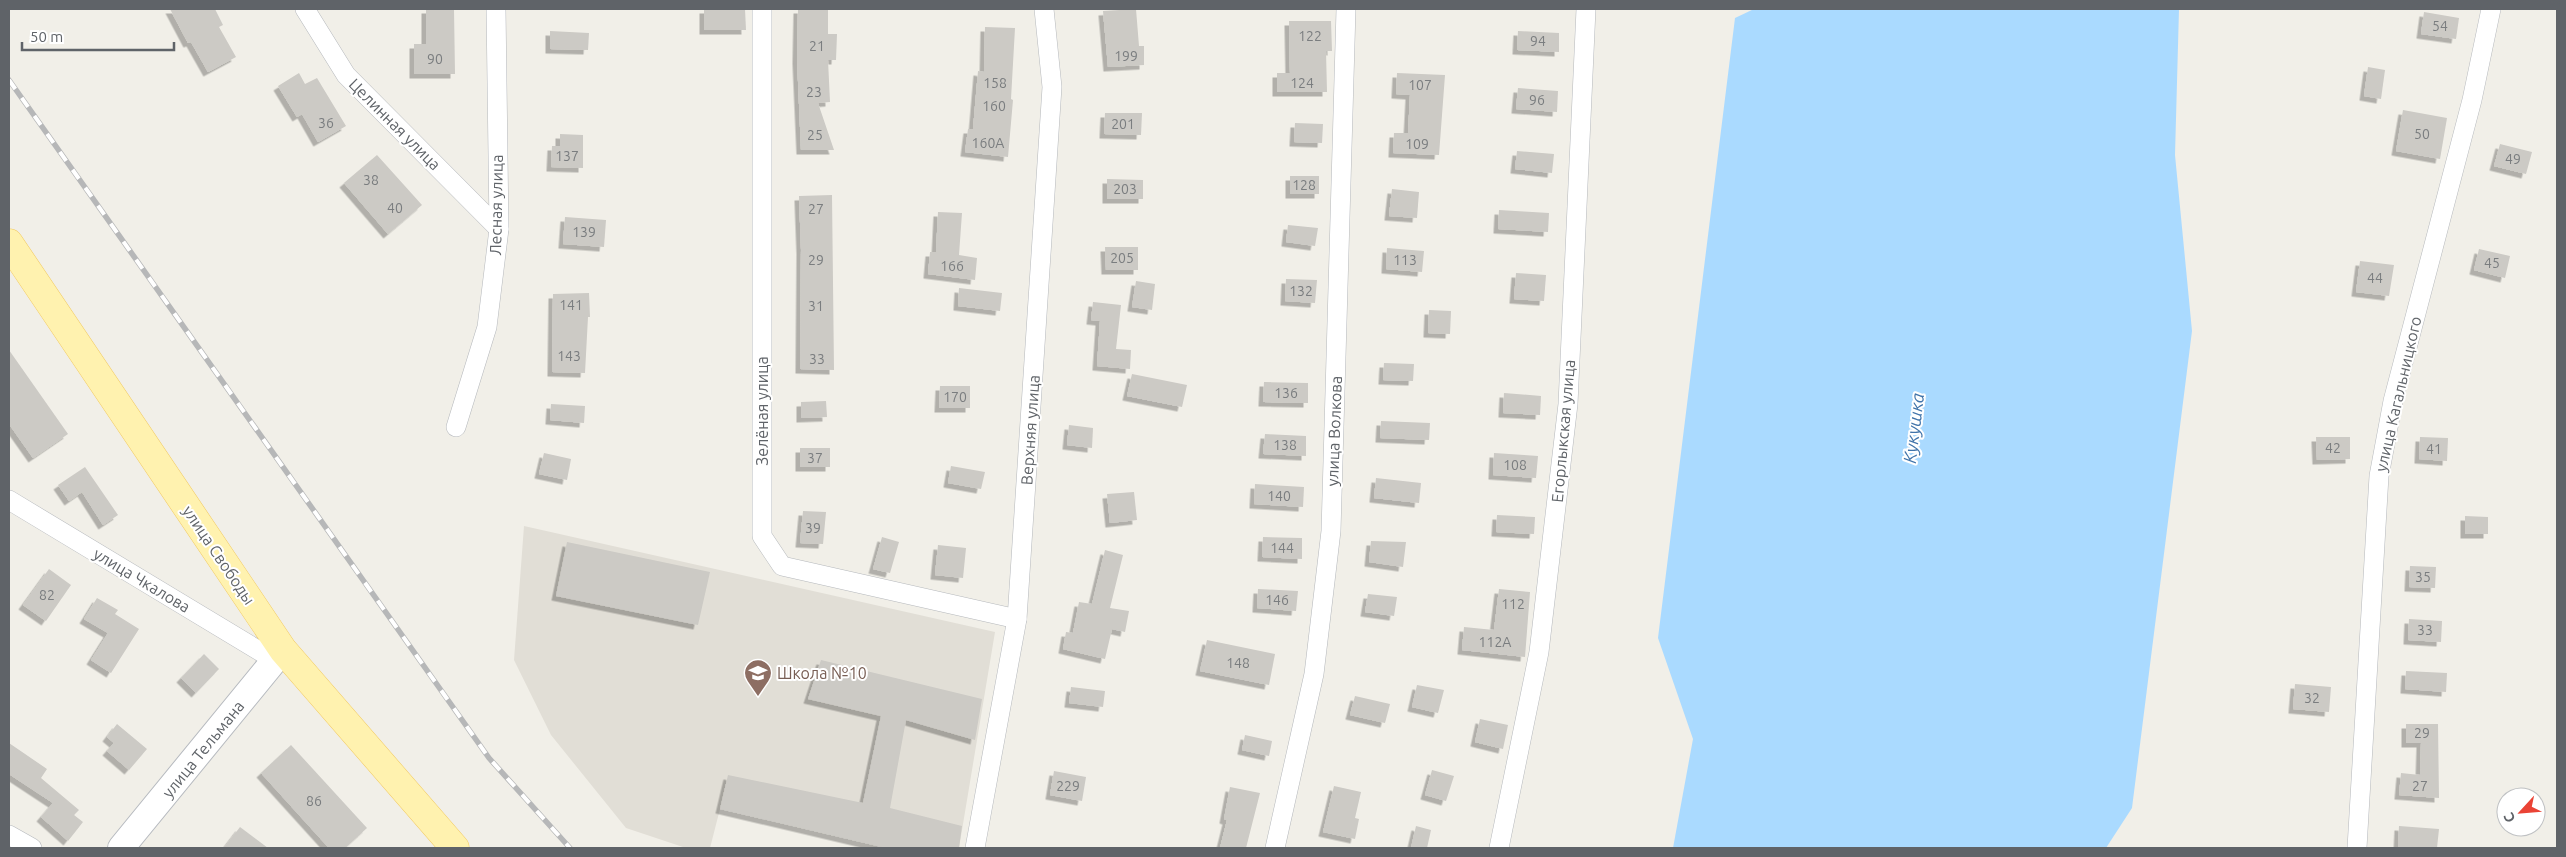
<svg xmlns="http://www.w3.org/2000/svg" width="2566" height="857" font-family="Ubuntu,sans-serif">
<defs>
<filter id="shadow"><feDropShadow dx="-4.5" dy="4.5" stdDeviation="0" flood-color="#0004"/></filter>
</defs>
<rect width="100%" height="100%" fill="#f1efe8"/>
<path fill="#e1ded6" d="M 524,526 L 995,632 L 959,848 L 886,848 L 720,809 L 710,848 L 686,848 L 626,828 L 551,735 L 514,660 Z"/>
<path fill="#aadaff" d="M 1754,9 L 2179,9 L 2175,155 L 2192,331 L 2132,808 L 2106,848 L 1673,848 L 1693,739 L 1658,638 L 1735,18 Z"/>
<g fill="#cccac5" filter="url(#shadow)">
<path d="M 170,9 L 215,9 L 223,25 L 219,27 L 236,57 L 208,72 L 191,42 L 188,43 Z"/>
<path d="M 426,9 L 454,9 L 455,74 L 414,74 L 414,44 L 426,44 Z"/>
<path d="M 704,9 L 745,9 L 746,30 L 704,30 Z"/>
<path d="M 798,9 L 828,9 L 828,34 L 837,34 L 836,60 L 828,60 L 830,102 L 818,103 L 834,150 L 801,150 L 797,59 Z"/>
<path d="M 1136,9 L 1139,46 L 1144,46 L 1144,65 L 1108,67 L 1103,11 Z"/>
<path d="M 2424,12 L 2459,18 L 2456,39 L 2421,34 Z"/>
<path d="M 1289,21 L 1331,21 L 1332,51 L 1326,51 L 1327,92 L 1277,92 L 1277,73 L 1290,73 Z"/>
<path d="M 985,27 L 1015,28 L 1011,99 L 1013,100 L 1008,157 L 965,152 L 968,129 L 973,129 L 978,71 L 984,72 Z"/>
<path d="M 550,31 L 589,33 L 588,50 L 550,49 Z"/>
<path d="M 1518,31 L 1559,33 L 1559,52 L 1517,50 Z"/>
<path d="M 2368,67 L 2385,70 L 2381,99 L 2364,96 Z"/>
<path d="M 299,73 L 305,84 L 317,78 L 346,126 L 318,142 L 302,114 L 297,117 L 278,86 Z"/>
<path d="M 1397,73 L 1445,75 L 1439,155 L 1393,153 L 1394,133 L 1408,133 L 1410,95 L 1396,94 Z"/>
<path d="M 1518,88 L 1558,91 L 1557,112 L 1516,109 Z"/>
<path d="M 2403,110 L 2447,118 L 2440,159 L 2396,151 Z"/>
<path d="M 1105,113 L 1142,113 L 1141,135 L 1104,134 Z"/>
<path d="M 1295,123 L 1323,124 L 1322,143 L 1294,142 Z"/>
<path d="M 560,134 L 583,135 L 583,168 L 551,167 L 552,146 L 560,146 Z"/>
<path d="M 2500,144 L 2532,152 L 2526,174 L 2494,166 Z"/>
<path d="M 1517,151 L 1554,154 L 1552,173 L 1515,169 Z"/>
<path d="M 377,155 L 422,205 L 388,234 L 344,183 Z"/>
<rect x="1290" y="176" width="29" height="18"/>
<path d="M 1107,179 L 1143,180 L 1143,199 L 1107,199 Z"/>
<path d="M 1392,189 L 1419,192 L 1417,218 L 1389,216 Z"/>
<path d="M 832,195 L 834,370 L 800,369 L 801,250 L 799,196 Z"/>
<path d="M 1499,210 L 1549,213 L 1548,232 L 1498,229 Z"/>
<path d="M 938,212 L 962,213 L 959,255 L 977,258 L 975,280 L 928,274 L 930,252 L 936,252 Z"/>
<path d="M 565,217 L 606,220 L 604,247 L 563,244 Z"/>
<path d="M 1288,225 L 1318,228 L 1315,246 L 1286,242 Z"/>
<path d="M 1105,247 L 1138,247 L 1138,270 L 1106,270 Z"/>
<path d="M 1387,248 L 1424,251 L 1422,272 L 1386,269 Z"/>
<path d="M 2479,249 L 2510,256 L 2505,278 L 2474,270 Z"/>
<path d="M 2360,261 L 2394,265 L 2389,296 L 2356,292 Z"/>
<path d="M 1516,273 L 1546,275 L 1544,301 L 1514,299 Z"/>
<path d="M 1286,279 L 1317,280 L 1315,303 L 1285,301 Z"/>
<path d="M 1136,281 L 1155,284 L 1152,310 L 1132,307 Z"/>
<path d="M 959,288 L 1002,293 L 1000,311 L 958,306 Z"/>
<path d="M 589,293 L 590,317 L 588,317 L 585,373 L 552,372 L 553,294 Z"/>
<path d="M 1093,302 L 1121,305 L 1116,349 L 1131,350 L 1130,369 L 1097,366 L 1100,321 L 1091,320 Z"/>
<path d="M 1429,310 L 1451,311 L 1450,334 L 1428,333 Z"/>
<path d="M 9,350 L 68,434 L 33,458 L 9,424 Z"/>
<path d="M 1384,363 L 1414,364 L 1413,381 L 1383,380 Z"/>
<path d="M 1132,374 L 1187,385 L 1182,407 L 1127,396 Z"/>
<path d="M 1264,382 L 1308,383 L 1308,403 L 1263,402 Z"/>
<path d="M 940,386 L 970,386 L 970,408 L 939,408 Z"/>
<path d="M 1504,393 L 1541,396 L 1540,415 L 1503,413 Z"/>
<path d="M 826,401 L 827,417 L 801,418 L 801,402 Z"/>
<path d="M 551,404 L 585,406 L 584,423 L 550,420 Z"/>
<path d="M 1381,421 L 1430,423 L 1429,440 L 1380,438 Z"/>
<path d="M 1069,425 L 1093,428 L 1092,448 L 1067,445 Z"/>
<path d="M 1265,434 L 1306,436 L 1306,456 L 1263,454 Z"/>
<path d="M 2316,437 L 2350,437 L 2350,459 L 2317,460 Z"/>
<path d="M 2420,437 L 2448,438 L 2447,461 L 2419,459 Z"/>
<rect x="800" y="448" width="30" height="19"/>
<path d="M 544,453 L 571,459 L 567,480 L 539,474 Z"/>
<path d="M 1494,453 L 1538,456 L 1536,478 L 1493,475 Z"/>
<path d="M 951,466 L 985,472 L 981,489 L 948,483 Z"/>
<path d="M 85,467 L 118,515 L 103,525 L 82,492 L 69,501 L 58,485 Z"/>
<path d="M 1376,478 L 1421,483 L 1419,503 L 1374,498 Z"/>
<path d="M 1255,484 L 1304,487 L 1303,507 L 1254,504 Z"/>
<path d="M 1134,492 L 1137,520 L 1110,523 L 1107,494 Z"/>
<path d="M 803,511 L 826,512 L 823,544 L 800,543 Z"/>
<path d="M 1497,515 L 1535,517 L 1534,534 L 1496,532 Z"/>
<path d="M 2465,516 L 2488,517 L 2488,534 L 2465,534 Z"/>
<path d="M 882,537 L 899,542 L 890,573 L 873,569 Z"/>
<path d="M 1263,537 L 1302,538 L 1302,559 L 1262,557 Z"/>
<path d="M 1371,541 L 1406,542 L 1403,567 L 1369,562 Z"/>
<path d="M 567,542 L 710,572 L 698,625 L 556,596 Z"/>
<path d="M 938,545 L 966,548 L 963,578 L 935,575 Z"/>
<path d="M 1105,550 L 1123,555 L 1110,608 L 1129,611 L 1125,632 L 1112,629 L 1105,659 L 1063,649 L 1066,632 L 1073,633 L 1079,602 L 1092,604 Z"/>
<path d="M 2410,566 L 2436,567 L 2435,588 L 2409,587 Z"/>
<path d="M 49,569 L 71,585 L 46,621 L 23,605 Z"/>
<path d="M 1258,589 L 1298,591 L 1296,611 L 1257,608 Z"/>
<path d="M 1499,589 L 1530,592 L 1525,657 L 1462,650 L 1464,627 L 1494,630 Z"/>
<path d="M 1368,594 L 1397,597 L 1394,616 L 1365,612 Z"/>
<path d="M 97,598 L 118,610 L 115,614 L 139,629 L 111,673 L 91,660 L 108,633 L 84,619 Z"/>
<path d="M 2409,619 L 2442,621 L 2441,642 L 2408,640 Z"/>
<path d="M 1207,640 L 1275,654 L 1269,685 L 1200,671 Z"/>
<path d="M 204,654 L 219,669 L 196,693 L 181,678 Z"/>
<path d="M 821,660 L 982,699 L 975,740 L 906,720 L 890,808 L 962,826 L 959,848 L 886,848 L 720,809 L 728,775 L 863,803 L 881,716 L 808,699 Z"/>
<path d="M 2406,671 L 2447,673 L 2446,692 L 2405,689 Z"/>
<path d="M 2295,684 L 2331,687 L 2329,712 L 2293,709 Z"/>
<path d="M 1417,685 L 1444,690 L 1438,713 L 1412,707 Z"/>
<path d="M 1071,687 L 1105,691 L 1103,707 L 1069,703 Z"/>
<path d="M 1355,696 L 1390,704 L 1385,723 L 1350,715 Z"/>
<path d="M 1480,719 L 1508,725 L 1503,749 L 1475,742 Z"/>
<path d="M 117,724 L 147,749 L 129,770 L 107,751 L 114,743 L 107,737 Z"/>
<path d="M 2406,724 L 2438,724 L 2439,798 L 2399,795 L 2401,773 L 2420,775 L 2421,743 L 2406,743 Z"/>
<path d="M 1245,735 L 1272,741 L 1269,756 L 1242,750 Z"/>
<path d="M 9,743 L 47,769 L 41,778 L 79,810 L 74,815 L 83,822 L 68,841 L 41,817 L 53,803 L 9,774 Z"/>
<path d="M 291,745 L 367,828 L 345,848 L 329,848 L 261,773 Z"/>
<path d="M 1432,770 L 1454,776 L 1446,801 L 1425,795 Z"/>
<path d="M 1054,771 L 1086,777 L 1082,801 L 1050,795 Z"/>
<path d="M 1334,786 L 1361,792 L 1355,818 L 1359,819 L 1355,839 L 1323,832 Z"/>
<path d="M 1230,787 L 1260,793 L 1246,848 L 1220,848 L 1227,820 L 1224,819 Z"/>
<path d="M 1416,826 L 1431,830 L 1427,848 L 1411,848 Z"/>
<path d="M 2399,826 L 2439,829 L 2437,848 L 2398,847 Z"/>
<path d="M 240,827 L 268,848 L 224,848 Z"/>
</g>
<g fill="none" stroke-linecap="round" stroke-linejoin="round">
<g stroke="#b5b8bc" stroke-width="20">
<g id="minor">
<path d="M 305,9 L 346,75 L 499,229"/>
<path d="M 762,9 L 762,536 L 782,566 L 1017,619"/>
<path d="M 456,427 L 487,327 L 499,229 L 496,9"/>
<path d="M 9,500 L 276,661"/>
<path d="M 9,835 L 32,848"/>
<path d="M 975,848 L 1017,619 L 1052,87 L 1044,9"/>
<path d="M 1275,848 L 1314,674 L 1331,531 L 1346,9"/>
<path d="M 1499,848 L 1539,652 L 1568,404 L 1586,9"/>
<path d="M 2357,848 L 2379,476 L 2393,401 L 2472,100 L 2491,9"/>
</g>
</g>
<g stroke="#b6babf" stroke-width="28">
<path id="secondary" d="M 121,848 L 283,650"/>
</g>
<g stroke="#f2c960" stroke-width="29">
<path id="primary" d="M 9,243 L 283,650 L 455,848"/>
</g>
<use href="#minor" stroke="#fff" stroke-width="19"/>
<use href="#secondary" stroke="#fff" stroke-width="26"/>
<use href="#primary" stroke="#fff2af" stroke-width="28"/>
<g stroke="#b6b7b8" stroke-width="5.5">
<path id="rail" d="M 9,80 L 489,758 L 570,848"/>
</g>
<use href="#rail" stroke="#fff" stroke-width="4" stroke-dasharray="11" stroke-linecap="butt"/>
</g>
<defs>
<g id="school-pin" transform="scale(1.4375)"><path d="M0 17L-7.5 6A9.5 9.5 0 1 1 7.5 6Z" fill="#8d6e63" stroke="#fff"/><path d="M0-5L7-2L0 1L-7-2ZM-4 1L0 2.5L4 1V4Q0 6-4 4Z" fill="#fff"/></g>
</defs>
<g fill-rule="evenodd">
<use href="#school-pin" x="758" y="673"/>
</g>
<g text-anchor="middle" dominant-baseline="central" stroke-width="4" stroke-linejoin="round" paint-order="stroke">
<g font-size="14" fill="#7a7d7f">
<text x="2440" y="26">54</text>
<text x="1310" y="36">122</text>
<text x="1538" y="41">94</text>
<text x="817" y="46">21</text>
<text x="1126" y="56">199</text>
<text x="435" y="59">90</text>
<text x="995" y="83">158</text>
<text x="1302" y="83">124</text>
<text x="1420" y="85">107</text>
<text x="814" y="92">23</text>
<text x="1537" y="100">96</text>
<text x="994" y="106">160</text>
<text x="326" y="123">36</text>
<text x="1123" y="124">201</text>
<text x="2422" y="134">50</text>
<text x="815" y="135">25</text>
<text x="988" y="143">160А</text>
<text x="1417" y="144">109</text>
<text x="567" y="156">137</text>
<text x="2513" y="159">49</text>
<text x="371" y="180">38</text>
<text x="1304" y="185">128</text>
<text x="1125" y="189">203</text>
<text x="395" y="208">40</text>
<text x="816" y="209">27</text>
<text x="584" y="232">139</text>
<text x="1122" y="258">205</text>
<text x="816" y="260">29</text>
<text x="1405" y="260">113</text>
<text x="2492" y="263">45</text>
<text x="952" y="266">166</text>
<text x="2375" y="278">44</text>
<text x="1301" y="291">132</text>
<text x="571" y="305">141</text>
<text x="816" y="306">31</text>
<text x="569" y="356">143</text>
<text x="817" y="359">33</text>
<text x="1286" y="393">136</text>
<text x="955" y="397">170</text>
<text x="1285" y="445">138</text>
<text x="2333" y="448">42</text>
<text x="2434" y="449">41</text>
<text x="815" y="458">37</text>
<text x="1515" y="465">108</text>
<text x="1279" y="496">140</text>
<text x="813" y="528">39</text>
<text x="1282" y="548">144</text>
<text x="2423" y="577">35</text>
<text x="47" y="595">82</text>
<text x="1277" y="600">146</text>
<text x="1513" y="604">112</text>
<text x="2425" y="630">33</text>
<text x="1495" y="642">112А</text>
<text x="1238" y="663">148</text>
<text x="2312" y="698">32</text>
<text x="2422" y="733">29</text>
<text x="1068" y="786">229</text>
<text x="2420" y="786">27</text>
<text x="314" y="801">86</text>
</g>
<g font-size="16" fill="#5f6368" stroke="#fff">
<text transform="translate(395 124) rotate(45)">Целинная улица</text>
<text transform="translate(496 205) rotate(-89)">Лесная улица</text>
<text transform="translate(2398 394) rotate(-77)">улица Кагальницкого</text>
<text transform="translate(762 411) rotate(-90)">Зелёная улица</text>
<text transform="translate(1030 430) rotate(-86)">Верхняя улица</text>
<text transform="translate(1334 431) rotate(-88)">улица Волкова</text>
<text transform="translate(1563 431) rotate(-85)">Егорлыкская улица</text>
<text transform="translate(219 555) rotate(56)">улица Свободы</text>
<text transform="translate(142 580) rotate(31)">улица Чкалова</text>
<text transform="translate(203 749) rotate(-51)">улица Тельмана</text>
</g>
<g font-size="16" fill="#785e54" stroke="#fff" text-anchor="start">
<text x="777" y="673">Школа №10</text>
</g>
<g font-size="18" font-style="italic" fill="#4174aa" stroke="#fff">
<text transform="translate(1913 428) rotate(-83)">Кукушка</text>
</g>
</g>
<rect width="2566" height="857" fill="none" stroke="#5f6368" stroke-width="20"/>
<g transform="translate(2521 812) rotate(244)"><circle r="24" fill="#ffffff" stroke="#bfc1c3"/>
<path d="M0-4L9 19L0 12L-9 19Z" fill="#ea4335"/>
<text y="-8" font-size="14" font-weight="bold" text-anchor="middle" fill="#5f6368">С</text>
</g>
<path d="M22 42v8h152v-8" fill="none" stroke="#5f6368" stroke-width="2.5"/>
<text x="30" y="42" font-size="15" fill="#5f6368" stroke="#ffffff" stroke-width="4" paint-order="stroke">50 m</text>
</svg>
